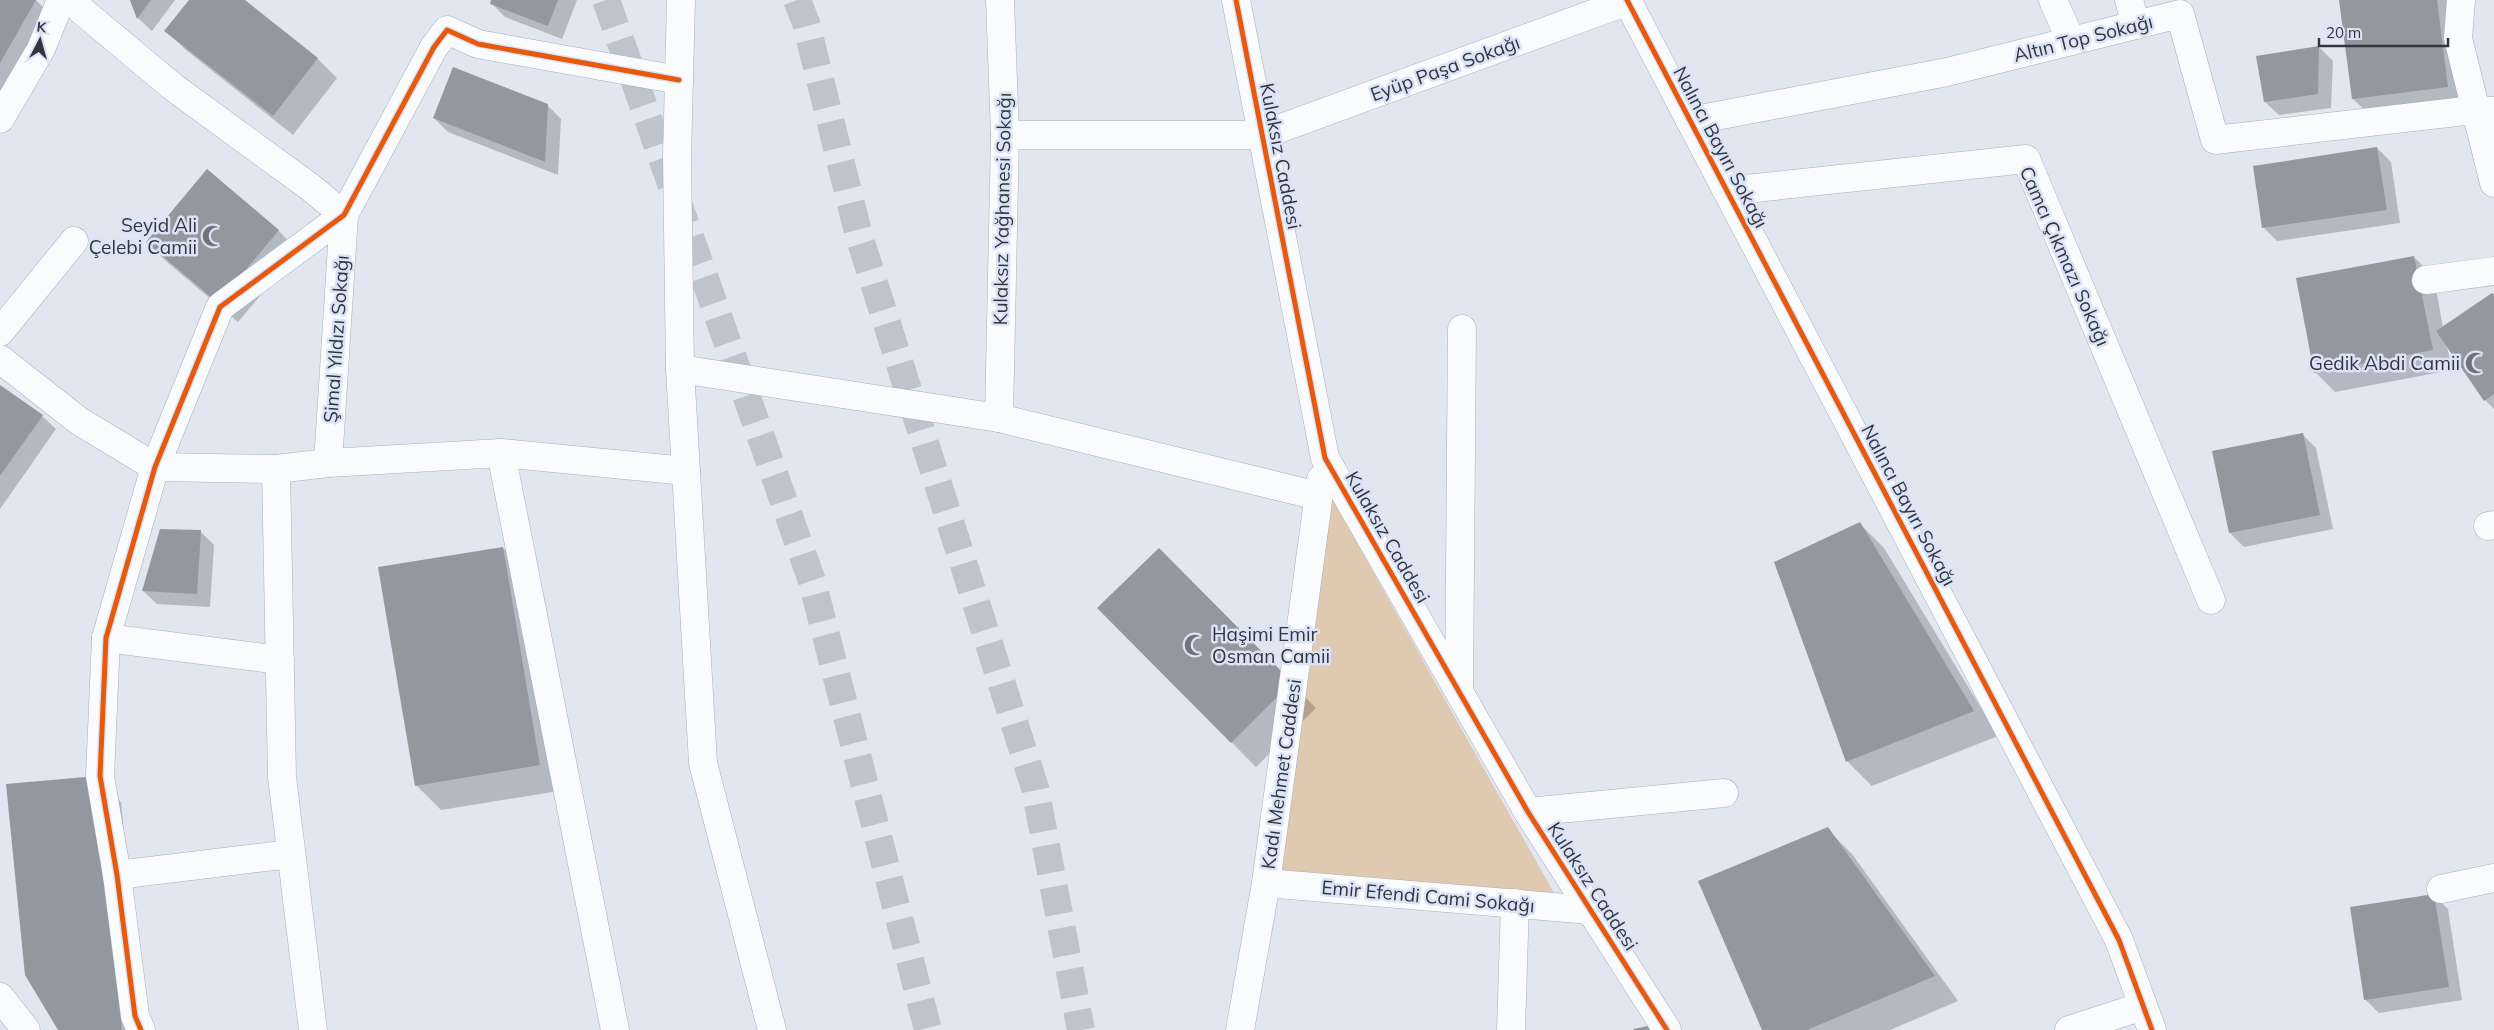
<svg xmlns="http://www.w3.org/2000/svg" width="2494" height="1030" font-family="Mulish,sans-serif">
<rect width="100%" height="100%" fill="#e1e6f1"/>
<path fill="#dfcab1" d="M 1332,499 L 1559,902 L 1275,872 Z"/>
<g fill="#0003">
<path d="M 0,0 L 36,0 L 56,20 L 0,111 Z"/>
<path d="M 132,0 L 175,0 L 152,31 L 138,18 Z"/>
<path d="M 190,0 L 243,0 L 318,59 L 337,78 L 293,135 L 186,50 L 166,31 Z"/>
<path d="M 492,0 L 577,0 L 562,39 L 505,17 L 491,3 Z"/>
<path d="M 2340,0 L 2453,0 L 2467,106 L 2373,118 L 2353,99 Z"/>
<path d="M 2319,47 L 2333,61 L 2331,108 L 2279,115 L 2265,102 Z"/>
<path d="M 547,105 L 561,119 L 558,175 L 448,132 L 434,118 Z"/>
<path d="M 2377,148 L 2391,162 L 2400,223 L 2277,241 L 2264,228 Z"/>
<path d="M 207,171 L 279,231 L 298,251 L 238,322 L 167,262 L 147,242 Z"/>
<path d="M 2414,257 L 2434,277 L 2443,328 L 2494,296 L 2494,409 L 2485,400 L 2447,346 L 2452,370 L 2335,392 L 2315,372 Z"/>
<path d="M 0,387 L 42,416 L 56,429 L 0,509 Z"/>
<path d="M 2302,434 L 2316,448 L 2333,529 L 2244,547 L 2230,533 Z"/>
<path d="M 1859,523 L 1884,548 L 1998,736 L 1872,786 L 1847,761 Z"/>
<path d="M 200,531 L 214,545 L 210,607 L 157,604 L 143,591 Z"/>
<path d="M 503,548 L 528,573 L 565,790 L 441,810 L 417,786 Z"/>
<path d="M 1159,550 L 1316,708 L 1256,767 L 1099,608 Z"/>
<path d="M 96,777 L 121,802 L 143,1030 L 60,1030 Z"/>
<path d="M 1827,829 L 1852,854 L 1958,1001 L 1890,1030 L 1764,1030 Z"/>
<path d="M 2434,895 L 2448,909 L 2462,1000 L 2379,1013 L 2365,999 Z"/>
</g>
<g fill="#93979e">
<path d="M 0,0 L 36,0 L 0,63 Z"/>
<path d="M 130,0 L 151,0 L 137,19 Z"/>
<path d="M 189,0 L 245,0 L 318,58 L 273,116 L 164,31 Z"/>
<path d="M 491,0 L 558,0 L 548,26 L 490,4 Z"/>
<path d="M 2339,0 L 2437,0 L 2448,87 L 2352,99 Z"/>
<path d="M 2319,46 L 2318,94 L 2264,102 L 2256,56 Z"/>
<path d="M 453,67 L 548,104 L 545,162 L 433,118 Z"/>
<path d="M 2377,147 L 2387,210 L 2262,228 L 2253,166 Z"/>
<path d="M 207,169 L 279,230 L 218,303 L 146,242 Z"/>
<path d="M 2414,256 L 2433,350 L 2314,373 L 2296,278 Z"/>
<path d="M 2492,293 L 2494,295 L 2494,394 L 2484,401 L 2436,331 Z"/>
<path d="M 0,385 L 43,415 L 0,476 Z"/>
<path d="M 2303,433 L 2320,515 L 2229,533 L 2212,451 Z"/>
<path d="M 1860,522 L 1974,711 L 1846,762 L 1774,562 Z"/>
<path d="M 160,529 L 201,530 L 197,594 L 142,591 Z"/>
<path d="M 503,547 L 540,765 L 415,786 L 378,567 Z"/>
<path d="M 1159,548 L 1292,682 L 1231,743 L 1097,608 Z"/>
<path d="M 97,776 L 122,1030 L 58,1030 L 25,975 L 6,784 Z"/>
<path d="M 1828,827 L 1935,976 L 1807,1030 L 1762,1030 L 1698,881 Z"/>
<path d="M 2434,894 L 2449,987 L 2364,1000 L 2350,907 Z"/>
<path d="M 1663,1023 L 1666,1030 L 1634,1030 L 1633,1029 Z"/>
</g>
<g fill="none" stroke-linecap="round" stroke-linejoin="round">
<g stroke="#bec3cd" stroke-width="28" stroke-dasharray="28 14" stroke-linecap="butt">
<path d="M 606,0 L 812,581 L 928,1030"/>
<path d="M 797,0 L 806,23 L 859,236 L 1035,788 L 1081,1030"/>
</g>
<g stroke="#abaeb7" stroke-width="29">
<g id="minor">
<path d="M 75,0 L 81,10 L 173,87 L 310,187 L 344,215"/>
<path d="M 681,0 L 677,157 L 680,369 L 703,763 L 772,1030"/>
<path d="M 1236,0 L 1325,458 L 1528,812 L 1667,1030"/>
<path d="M 1627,0 L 2119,940 L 2152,1030"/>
<path d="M 2053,0 L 2071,41"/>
<path d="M 2129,0 L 2136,25"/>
<path d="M 2461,0 L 2458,38 L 2494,183"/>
<path d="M 0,119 L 41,49 L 61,0"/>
<path d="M 1690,121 L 1947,72 L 2180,14 L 2215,140 L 2474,110 L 2494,111"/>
<path d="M 1005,135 L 1262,135 L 1628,1"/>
<path d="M 1727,191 L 2026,159 L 2211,600"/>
<path d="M 2426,280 L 2494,271"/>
<path d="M 0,332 L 74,241"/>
<path d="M 0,359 L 79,421 L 155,467 L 276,469 L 328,463 L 501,453 L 686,471"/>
<path d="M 680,369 L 999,418 L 1318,496"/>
<path d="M 999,418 L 1005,135 L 1000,0"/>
<path d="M 501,453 L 615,1030"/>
<path d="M 328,463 L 344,215"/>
<path d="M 276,469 L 282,777 L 313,1030"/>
<path d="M 2488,526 L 2494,525"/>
<path d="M 106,638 L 280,660"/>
<path d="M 1459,691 L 1462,329"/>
<path d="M 1528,812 L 1724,793"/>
<path d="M 117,875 L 291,854"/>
<path d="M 1266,883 L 1590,910"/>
<path d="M 2441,889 L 2494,878"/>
<path d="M 0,997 L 26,1030"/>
<path d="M 141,1030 L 135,1016 L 117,875 L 100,776 L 106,638 L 155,467 L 220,307 L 344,215 L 434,47 L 447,30 L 478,44 L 679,80"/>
<path d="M 1240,1030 L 1266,883 L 1321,479"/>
<path d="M 1511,1030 L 1515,903"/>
<path d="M 2069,1030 L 2143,1006"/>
</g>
</g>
<use href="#minor" stroke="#fafbfd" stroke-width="28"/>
<g stroke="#dbe4f7" stroke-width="8">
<g id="cycleway">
<path d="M 1236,0 L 1325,458 L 1528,812 L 1667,1030"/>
<path d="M 1627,0 L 2119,940 L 2152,1030"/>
<path d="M 141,1030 L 135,1016 L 117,875 L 100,776 L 106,638 L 155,467 L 220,307 L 344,215 L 434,47 L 447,30 L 478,44 L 679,80"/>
</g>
</g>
<use href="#cycleway" stroke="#e8590c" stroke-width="5"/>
</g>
<defs>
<g id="mosque-bare" transform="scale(1.725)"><path d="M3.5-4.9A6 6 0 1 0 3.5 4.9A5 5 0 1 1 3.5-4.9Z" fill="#6f737c" stroke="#dbe4f7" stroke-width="2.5" paint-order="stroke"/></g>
</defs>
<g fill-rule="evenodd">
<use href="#mosque-bare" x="213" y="236"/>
<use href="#mosque-bare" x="2476" y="363"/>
<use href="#mosque-bare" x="1195" y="645"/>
</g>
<g text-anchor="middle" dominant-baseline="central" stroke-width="5" stroke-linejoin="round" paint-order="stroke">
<g font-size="19" fill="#32353d" stroke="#dbe4f7">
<text transform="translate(2083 38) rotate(-14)">Altın Top Sokağı</text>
<text transform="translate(1445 68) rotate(-20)">Eyüp Paşa Sokağı</text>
<text transform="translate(1721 147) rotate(62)">Nalıncı Bayırı Sokağı</text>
<text transform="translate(1281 156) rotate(79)">Kulaksız Caddesi</text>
<text transform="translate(1002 209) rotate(-89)">Kulaksız Yağhanesi Sokağı</text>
<text transform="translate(2065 256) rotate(66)">Camcı Çıkmazı Sokağı</text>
<text transform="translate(336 339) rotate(-86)">Şimal Yıldızı Sokağı</text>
<text transform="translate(1909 505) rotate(62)">Nalıncı Bayırı Sokağı</text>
<text transform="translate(1388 537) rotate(60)">Kulaksız Caddesi</text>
<text transform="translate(1281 774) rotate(-82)">Kadı Mehmet Caddesi</text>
<text transform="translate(1593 886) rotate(57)">Kulaksız Caddesi</text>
<text transform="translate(1428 896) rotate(5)">Emir Efendi Cami Sokağı</text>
</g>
<g font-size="19" fill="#32353d" stroke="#dbe4f7" text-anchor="end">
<text x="197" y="225">Seyid Ali<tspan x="197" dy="22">Çelebi Camii</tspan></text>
<text x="2460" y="363">Gedik Abdi Camii</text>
<text x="1212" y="634" text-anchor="start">Haşimi Emir<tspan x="1212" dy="22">Osman Camii</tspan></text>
</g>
</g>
<g transform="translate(40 40) rotate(6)" stroke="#dbe4f7" stroke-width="4" paint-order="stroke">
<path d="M0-4L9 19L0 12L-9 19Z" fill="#32353d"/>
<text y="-8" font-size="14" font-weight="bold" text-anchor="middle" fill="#32353d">K</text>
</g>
<path d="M2319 38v8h129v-8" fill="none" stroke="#32353d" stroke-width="2.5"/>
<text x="2326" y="38" font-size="15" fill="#32353d" stroke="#dbe4f7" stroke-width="4" paint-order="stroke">20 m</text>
</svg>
